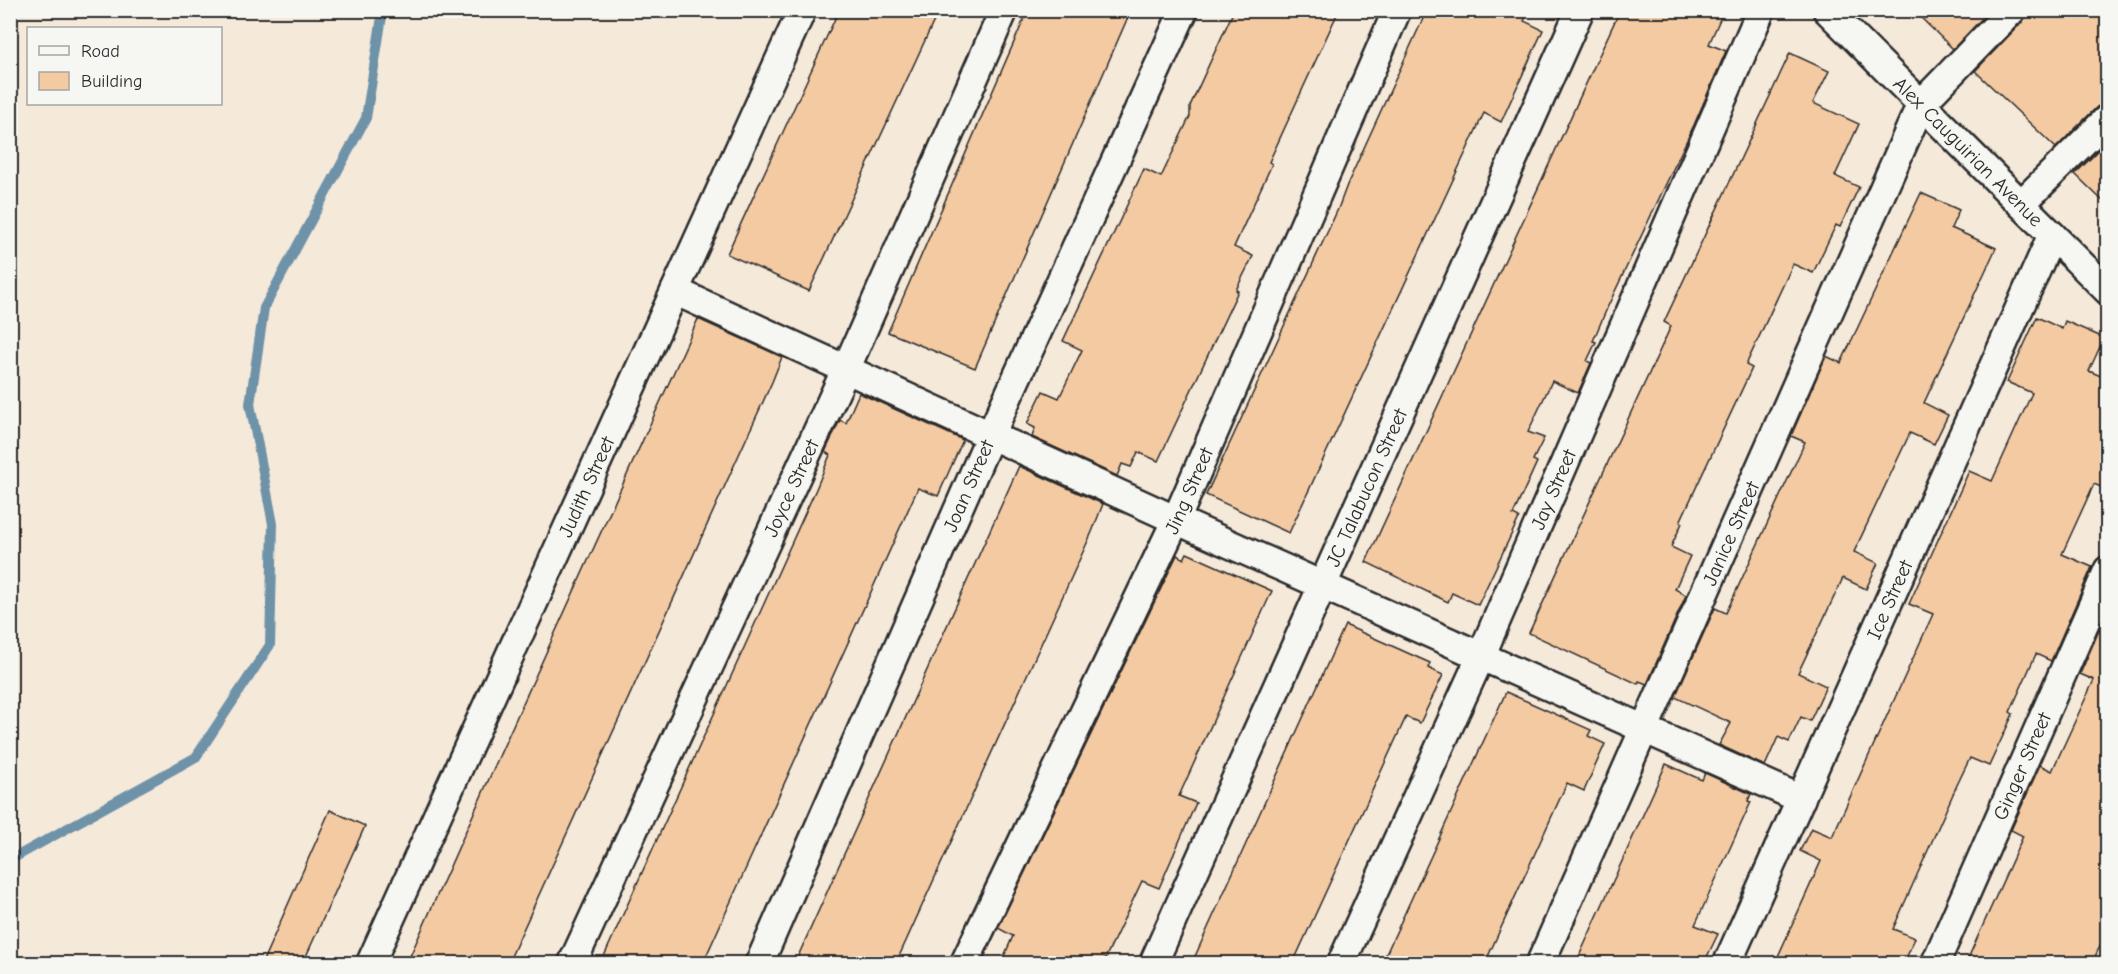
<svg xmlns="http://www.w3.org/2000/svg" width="2118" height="974" font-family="'Comic Neue',sans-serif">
<rect width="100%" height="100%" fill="#f5e9da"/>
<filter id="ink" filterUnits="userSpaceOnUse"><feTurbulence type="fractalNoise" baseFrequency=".0167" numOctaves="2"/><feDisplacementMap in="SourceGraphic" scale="12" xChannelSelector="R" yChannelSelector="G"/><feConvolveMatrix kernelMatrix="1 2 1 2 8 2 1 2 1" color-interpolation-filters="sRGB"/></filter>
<g filter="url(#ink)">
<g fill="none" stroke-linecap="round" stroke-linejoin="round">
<path stroke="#6e92a8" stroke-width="10" d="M 10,860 L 196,757 L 270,645 L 273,524 L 250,404 L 264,308 L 366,118 L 383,10"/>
</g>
<g fill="#f4caa3" stroke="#2b2b2b" stroke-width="1.5">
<path d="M 839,10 L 939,10 L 809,291 L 727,254 Z"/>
<path d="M 1028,10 L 1131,10 L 975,368 L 888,332 Z"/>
<path d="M 1234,10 L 1339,10 L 1269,162 L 1272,164 L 1234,247 L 1253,256 L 1236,290 L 1238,291 L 1158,461 L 1138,452 L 1131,467 L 1122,464 L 1117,476 L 1032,437 L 1035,428 L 1027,424 L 1043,391 L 1059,398 L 1082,350 L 1063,341 L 1144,169 L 1161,177 L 1190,116 L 1190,106 Z"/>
<path d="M 1427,10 L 1529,10 L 1524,21 L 1543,30 L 1501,122 L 1484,113 L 1289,533 L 1206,495 L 1338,209 L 1347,185 Z"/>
<path d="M 1620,10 L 1724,10 L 1709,44 L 1726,51 L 1694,125 L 1608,306 L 1593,341 L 1596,342 L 1587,361 L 1591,363 L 1578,393 L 1552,381 L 1528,432 L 1544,438 L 1533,460 L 1537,462 L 1513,515 L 1519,518 L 1478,605 L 1452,593 L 1448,602 L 1366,562 Z"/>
<path d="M 1913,10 L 1990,10 L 1953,49 Z"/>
<path d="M 2027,10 L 2096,10 L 2108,21 L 2108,103 L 2097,107 L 2056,148 L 1975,71 L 2023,21 Z"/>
<path d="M 1790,53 L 1829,71 L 1813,103 L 1859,124 L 1835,176 L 1859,187 L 1840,227 L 1836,225 L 1813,273 L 1793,264 L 1746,365 L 1752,368 L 1680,522 L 1682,523 L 1671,547 L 1690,556 L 1675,589 L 1686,595 L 1647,684 L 1639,681 L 1638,684 L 1529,633 L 1671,326 L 1664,322 Z"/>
<path d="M 2108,141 L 2108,206 L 2075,174 Z"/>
<path d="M 1921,193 L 1959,210 L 1951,228 L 1996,248 L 1924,403 L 1948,415 L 1934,444 L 1910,433 L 1854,552 L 1878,563 L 1866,589 L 1843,578 L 1798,673 L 1826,686 L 1810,721 L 1801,717 L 1789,742 L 1778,737 L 1765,766 L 1719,745 L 1731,723 L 1675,697 L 1715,608 L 1726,613 L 1805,442 L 1791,436 L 1826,356 L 1841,363 Z"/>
<path d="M 2037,317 L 2062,329 L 2065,321 L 2104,338 L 2089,371 L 2108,379 L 2108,490 L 2094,484 L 2062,554 L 2092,567 L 2051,661 L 2036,654 L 2010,712 L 2013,714 L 1989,766 L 1970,758 L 1957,785 L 1893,929 L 1915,938 L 1904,963 L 1775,963 L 1821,861 L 1800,851 L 1811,828 L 1832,837 L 1933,614 L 1909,604 L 1969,471 L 1992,481 L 2032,393 L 2007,382 Z"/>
<path d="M 698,319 L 782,357 L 772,382 L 508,963 L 407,963 L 509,734 Z"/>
<path d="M 859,393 L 963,440 L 938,496 L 918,488 L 703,963 L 601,963 L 816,489 L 830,455 L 825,452 L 840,420 L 846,423 Z"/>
<path d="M 1019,466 L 1103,504 L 1092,532 L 896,963 L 795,963 Z"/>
<path d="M 1187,553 L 1272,591 L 1179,796 L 1196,803 L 1159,888 L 1142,881 L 1103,963 L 1001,963 L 1013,936 L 998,928 L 1177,555 L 1184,559 Z"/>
<path d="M 2108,610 L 2108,929 L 2092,963 L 1966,963 L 2023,836 L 2011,830 L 2040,765 L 2052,771 L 2094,680 L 2080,674 Z"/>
<path d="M 1345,625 L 1430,663 L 1428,668 L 1443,675 L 1420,723 L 1406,717 L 1293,963 L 1192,963 Z"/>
<path d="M 1506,692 L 1591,730 L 1588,736 L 1605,744 L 1584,791 L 1567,783 L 1485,963 L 1382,963 Z"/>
<path d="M 1666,764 L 1702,780 L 1705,773 L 1751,794 L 1748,801 L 1751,802 L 1695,925 L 1718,934 L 1704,963 L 1576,963 Z"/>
<path d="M 330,810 L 365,826 L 303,963 L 262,963 Z"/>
</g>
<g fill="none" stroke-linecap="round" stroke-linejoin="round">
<g stroke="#2b2b2b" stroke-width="32">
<g id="minor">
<path id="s1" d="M 1827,10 L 2108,291"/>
<path d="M 2021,204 L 2108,118"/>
<path d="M 675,291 L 1176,520 L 1801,799"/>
<path id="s2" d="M 370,964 L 802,10"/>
<path id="s3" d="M 572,964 L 846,369 L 1004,10"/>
<path id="s4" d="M 759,964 L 991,434 L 1184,10"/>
<path id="s5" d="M 964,964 L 1176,520 L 1397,10"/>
<path id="s6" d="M 1153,964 L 1580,10"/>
<path id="s7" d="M 1341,964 L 1481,656 L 1761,10"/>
<path id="s8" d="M 1540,964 L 1921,104 L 2012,10"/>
<path id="s9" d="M 1727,964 L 2052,235"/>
<path id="s10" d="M 1935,964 L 2108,570"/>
</g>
</g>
<use href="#minor" stroke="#f6f6f2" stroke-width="27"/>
</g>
</g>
<g text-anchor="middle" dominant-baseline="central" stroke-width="5" stroke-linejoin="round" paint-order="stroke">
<g font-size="20" fill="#2b2b2b" stroke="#f6f6f2">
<text stroke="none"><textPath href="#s1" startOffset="200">Alex Cauguirian Avenue</textPath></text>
<text stroke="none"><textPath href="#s4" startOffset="522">Joan Street</textPath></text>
<text stroke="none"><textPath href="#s2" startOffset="524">Judith Street</textPath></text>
<text stroke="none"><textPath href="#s6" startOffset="522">JC Talabucon Street</textPath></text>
<text stroke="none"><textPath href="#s3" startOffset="524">Joyce Street</textPath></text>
<text stroke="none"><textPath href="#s7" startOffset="520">Jay Street</textPath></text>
<text stroke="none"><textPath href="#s5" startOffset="524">Jing Street</textPath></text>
<text stroke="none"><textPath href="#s8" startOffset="471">Janice Street</textPath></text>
<text stroke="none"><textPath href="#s9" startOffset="399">Ice Street</textPath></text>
<text stroke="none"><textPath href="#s10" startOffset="216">Ginger Street</textPath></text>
</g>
</g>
<rect width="2118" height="974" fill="none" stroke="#f6f6f2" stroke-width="36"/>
<rect x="18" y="18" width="2082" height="938" fill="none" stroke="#2b2b2b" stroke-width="2" filter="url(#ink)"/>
<rect x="27" y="27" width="195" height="78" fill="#f6f6f2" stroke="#a5a5a2" stroke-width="1.5"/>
<rect x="39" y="46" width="30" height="9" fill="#f6f6f2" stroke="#a5a5a2" stroke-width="1.5"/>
<text x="81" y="57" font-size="18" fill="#2b2b2b">Road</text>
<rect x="39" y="72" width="30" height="18" fill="#f4caa3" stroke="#a5a5a2" stroke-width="1.5"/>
<text x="81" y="87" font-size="18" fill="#2b2b2b">Building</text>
</svg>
